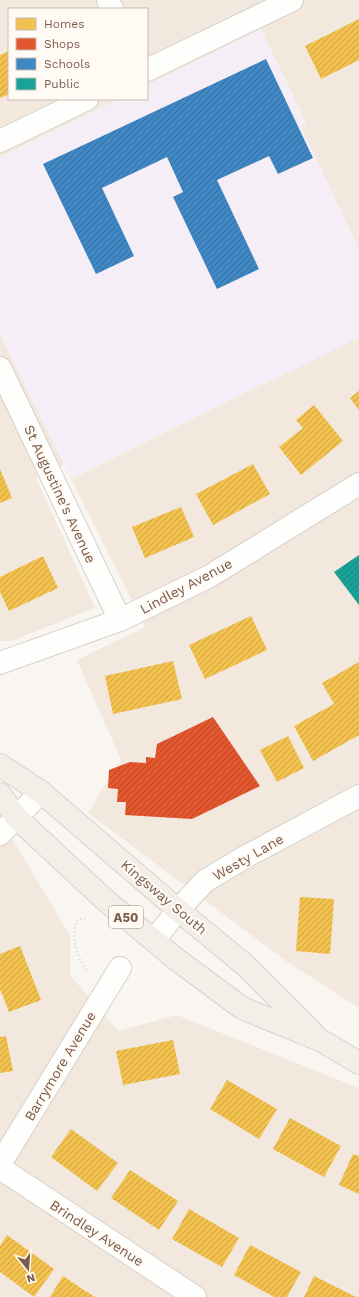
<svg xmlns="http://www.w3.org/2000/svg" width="359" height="1297" font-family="'Work Sans',sans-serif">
<defs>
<pattern id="homes-hatch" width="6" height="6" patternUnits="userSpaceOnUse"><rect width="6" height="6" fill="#f2c14e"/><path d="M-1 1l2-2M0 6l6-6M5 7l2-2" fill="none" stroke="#c9a043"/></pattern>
<pattern id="shops-hatch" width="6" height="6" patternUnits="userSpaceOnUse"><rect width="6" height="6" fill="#e4572e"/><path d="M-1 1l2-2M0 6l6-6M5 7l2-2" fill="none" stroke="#b44828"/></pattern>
<pattern id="schools-hatch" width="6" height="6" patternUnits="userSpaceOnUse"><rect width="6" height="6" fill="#3f88c5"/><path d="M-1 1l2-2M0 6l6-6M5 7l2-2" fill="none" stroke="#386d9a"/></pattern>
<pattern id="public-hatch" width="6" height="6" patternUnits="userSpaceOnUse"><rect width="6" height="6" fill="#17a398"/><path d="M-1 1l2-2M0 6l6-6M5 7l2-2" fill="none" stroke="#1a887e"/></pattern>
</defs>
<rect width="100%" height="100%" fill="#f9f5f0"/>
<g fill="#f2e8de">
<path d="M 0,0 L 359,0 L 359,249 L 301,127 L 306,123 L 261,29 L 147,85 L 147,9 L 9,9 L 9,99 L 119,99 L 0,157 Z"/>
<path d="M 0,334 L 64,465 L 36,478 L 95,608 L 11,641 L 0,641 Z"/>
<path d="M 359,337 L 359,1008 L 286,961 L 88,813 L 121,760 L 77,660 L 145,627 L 71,479 Z"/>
<path d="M 0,822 L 6,828 L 70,936 L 70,975 L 118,1031 L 177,1015 L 359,1088 L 359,1297 L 0,1297 Z"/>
</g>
<path fill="#f6eef6" d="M 261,29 L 306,124 L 301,127 L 359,249 L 359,337 L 71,479 L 0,334 L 0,157 L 119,99 L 147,99 L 147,85 Z"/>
<g fill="url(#homes-hatch)">
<path d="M 359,19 L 359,60 L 321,79 L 305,46 Z"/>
<path d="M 9,51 L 9,94 L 0,98 L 0,55 Z"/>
<path d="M 359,391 L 359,410 L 350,398 Z"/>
<path d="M 314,405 L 343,441 L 301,475 L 279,447 L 303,428 L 296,420 Z"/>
<path d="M 253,464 L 270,494 L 213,525 L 196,494 Z"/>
<path d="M 0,469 L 12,498 L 0,503 Z"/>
<path d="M 181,507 L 194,537 L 145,558 L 132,527 Z"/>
<path d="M 43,556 L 58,588 L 9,611 L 0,592 L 0,577 Z"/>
<path d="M 251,616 L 267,650 L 205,679 L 189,645 Z"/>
<path d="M 173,661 L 182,699 L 113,714 L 105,676 Z"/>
<path d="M 359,662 L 359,735 L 313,761 L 294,726 L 334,704 L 322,683 Z"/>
<path d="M 288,736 L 304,768 L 277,782 L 260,750 Z"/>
<path d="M 300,897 L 334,899 L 330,954 L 296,951 Z"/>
<path d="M 20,946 L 41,1000 L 9,1012 L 0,989 L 0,954 Z"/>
<path d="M 6,1036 L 13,1071 L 0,1073 L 0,1037 Z"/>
<path d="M 173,1040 L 180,1074 L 123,1085 L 116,1051 Z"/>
<path d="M 227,1080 L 277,1109 L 259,1139 L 210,1109 Z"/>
<path d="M 290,1118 L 341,1146 L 324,1177 L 273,1149 Z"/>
<path d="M 71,1129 L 118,1163 L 97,1191 L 51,1157 Z"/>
<path d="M 353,1154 L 359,1156 L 359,1194 L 339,1185 Z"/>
<path d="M 130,1170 L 178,1201 L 159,1230 L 111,1198 Z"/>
<path d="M 189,1209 L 239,1238 L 222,1267 L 172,1239 Z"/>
<path d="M 7,1235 L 54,1269 L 34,1297 L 0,1272 L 0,1246 Z"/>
<path d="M 250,1245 L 301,1272 L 287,1297 L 274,1297 L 234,1275 Z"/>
<path d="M 63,1276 L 87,1292 L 95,1297 L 50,1297 Z"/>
<path d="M 314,1276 L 356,1297 L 304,1297 Z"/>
</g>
<path fill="url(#shops-hatch)" d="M 213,717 L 260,786 L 192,819 L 125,815 L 126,802 L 117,802 L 118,789 L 108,788 L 109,770 L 130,762 L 146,763 L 146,757 L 155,758 L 157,744 Z"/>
<path fill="url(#schools-hatch)" d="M 266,59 L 313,158 L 278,174 L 269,156 L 217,180 L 259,269 L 217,289 L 173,197 L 183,192 L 167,157 L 102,188 L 134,256 L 96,274 L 43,164 Z"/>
<path fill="url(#public-hatch)" d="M 359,555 L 359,605 L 334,572 Z"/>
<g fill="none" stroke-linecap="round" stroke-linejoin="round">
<g stroke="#d7d1cb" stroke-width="24">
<g id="street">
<path d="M 108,0 L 112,9"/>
<path d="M 147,70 L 292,0"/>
<path d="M 0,141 L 87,99"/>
<path d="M 0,368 L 120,620"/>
<path d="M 0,663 L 120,620 L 210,576 L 359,484"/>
<path d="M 0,834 L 41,792"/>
<path d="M 154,940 L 178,910 L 205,881 L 245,857 L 359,796"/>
<path d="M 0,1164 L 120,968"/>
<path d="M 0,1168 L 195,1297"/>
</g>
</g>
<g stroke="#dad1cc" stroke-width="24">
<g id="primary">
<path d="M 0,765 L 41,792 L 178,910 L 245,965 L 313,1033"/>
<path d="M 0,794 L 17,818 L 104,899 L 176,959 L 242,1008 L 320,1040 L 359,1063"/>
</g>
</g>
<path stroke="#dcd5d0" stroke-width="2.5" stroke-dasharray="1 3" stroke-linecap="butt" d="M 85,918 L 76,921 C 71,938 77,958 87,971"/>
<use href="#street" stroke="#fefefd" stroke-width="22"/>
<use href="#primary" stroke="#f3eee8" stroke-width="22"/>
</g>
<g text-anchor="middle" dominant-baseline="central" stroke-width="4" stroke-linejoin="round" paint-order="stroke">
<rect fill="#fffaf3" stroke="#a28b7f" stroke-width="1" x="109" y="906" width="34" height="22" rx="3"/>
<g font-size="13" font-weight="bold" fill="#7a5c4d">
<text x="126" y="917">A50</text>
</g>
<g font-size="14" fill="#7a5c4d" stroke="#fffaf3">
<text transform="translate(60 494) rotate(65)">St Augustine's Avenue</text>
<text transform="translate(186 586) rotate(-28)">Lindley Avenue</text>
<text transform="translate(248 857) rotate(-30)">Westy Lane</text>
<text transform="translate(164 897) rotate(40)">Kingsway South</text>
<text transform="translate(60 1066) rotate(-59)">Barrymore Avenue</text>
<text transform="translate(97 1233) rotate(33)">Brindley Avenue</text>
</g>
</g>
<rect x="8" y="8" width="140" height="92" fill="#fffaf3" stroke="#cabbb1"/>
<rect x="16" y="18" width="20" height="12" fill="#f2c14e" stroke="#cabbb1"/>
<text x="44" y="28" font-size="12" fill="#7a5c4d">Homes</text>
<rect x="16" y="38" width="20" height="12" fill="#e4572e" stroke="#cabbb1"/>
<text x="44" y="48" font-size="12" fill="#7a5c4d">Shops</text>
<rect x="16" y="58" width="20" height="12" fill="#3f88c5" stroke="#cabbb1"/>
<text x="44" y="68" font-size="12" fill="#7a5c4d">Schools</text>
<rect x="16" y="78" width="20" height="12" fill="#17a398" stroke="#cabbb1"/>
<text x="44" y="88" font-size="12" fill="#7a5c4d">Public</text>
<g transform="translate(28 1269) rotate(163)" stroke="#fffaf3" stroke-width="3" paint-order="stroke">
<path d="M0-3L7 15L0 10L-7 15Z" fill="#7a5c4d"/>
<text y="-6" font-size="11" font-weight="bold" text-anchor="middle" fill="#7a5c4d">N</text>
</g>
</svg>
